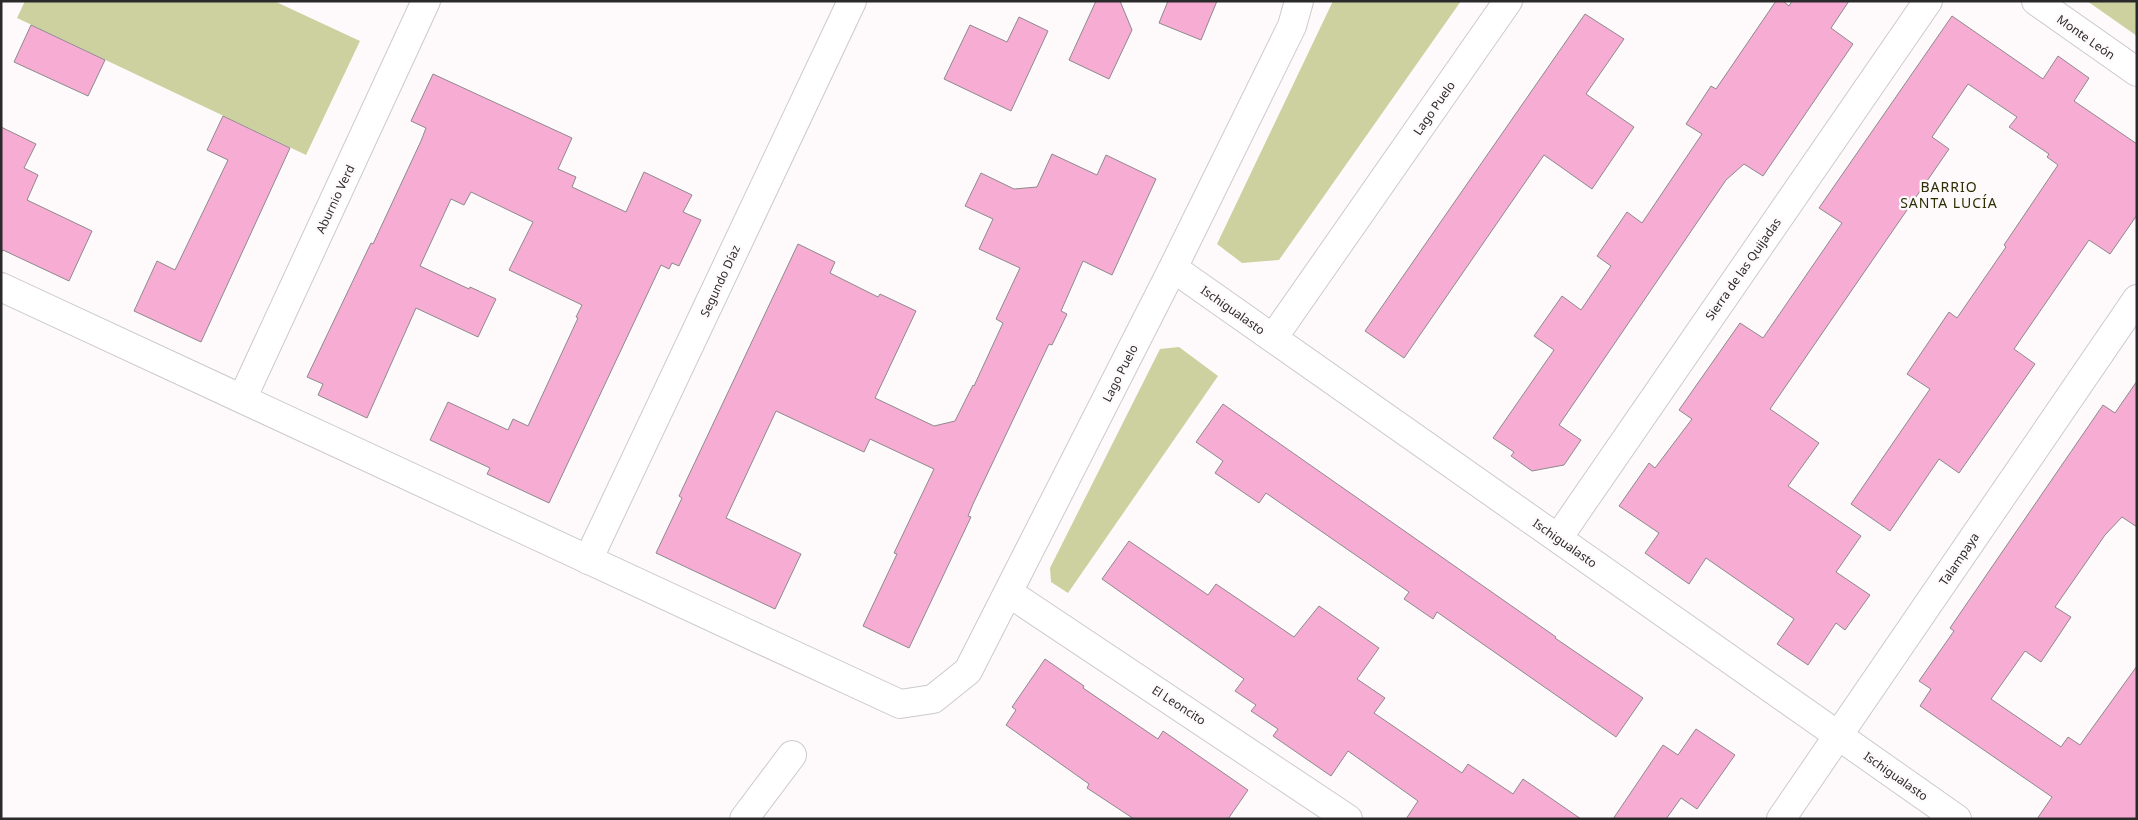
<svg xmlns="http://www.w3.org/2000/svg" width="2138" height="820" font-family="'Noto Sans',sans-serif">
<rect width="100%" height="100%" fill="#fefafc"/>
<g fill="#cdd1a0">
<path d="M 25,1 L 274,1 L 360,41 L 306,155 L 17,18 Z"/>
<path d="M 1333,1 L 1461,1 L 1279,260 L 1242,263 L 1217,244 Z"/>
<path d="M 2087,1 L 2137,1 L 2137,36 Z"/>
<path d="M 1179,347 L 1218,376 L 1068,593 L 1051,582 L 1050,568 L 1160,349 Z"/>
</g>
<g fill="#f7acd4" stroke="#8d8a8b">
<path d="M 1096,1 L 1120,1 L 1132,30 L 1109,79 L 1069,60 Z"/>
<path d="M 1168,1 L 1217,1 L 1201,40 L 1159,23 Z"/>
<path d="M 1776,1 L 1783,1 L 1789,6 L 1792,1 L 1849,1 L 1831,28 L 1853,44 L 1763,176 L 1744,164 L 1726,180 L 1698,221 L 1559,425 L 1581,440 L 1564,465 L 1532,471 L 1511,456 L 1514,452 L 1493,438 L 1554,350 L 1534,336 L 1562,296 L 1581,310 L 1611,266 L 1597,256 L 1627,212 L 1642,223 L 1702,134 L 1686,124 L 1711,86 L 1716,89 Z"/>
<path d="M 1585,14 L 1624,39 L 1586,94 L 1634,127 L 1592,189 L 1544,155 L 1404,358 L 1365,331 Z"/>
<path d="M 1952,16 L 2043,79 L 2058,56 L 2089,78 L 2074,101 L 2137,144 L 2137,215 L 2110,254 L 2089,240 L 2014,349 L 2035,364 L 1959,473 L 1939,459 L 1890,531 L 1851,504 L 1930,389 L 1907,374 L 1949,312 L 1957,318 L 2006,247 L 2004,245 L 2058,165 L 2047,157 L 2049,154 L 2009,127 L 2017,117 L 1968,84 L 1932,137 L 1949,149 L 1770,409 L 1819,443 L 1788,486 L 1861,536 L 1836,572 L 1870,595 L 1845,630 L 1836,623 L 1808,665 L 1777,644 L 1794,619 L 1706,558 L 1689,584 L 1645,553 L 1659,533 L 1619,506 L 1649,463 L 1655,468 L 1692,419 L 1679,410 L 1740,323 L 1763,338 L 1842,223 L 1819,208 Z"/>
<path d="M 1019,17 L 1048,31 L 1011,111 L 944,79 L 970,25 L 1007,42 Z"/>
<path d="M 31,25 L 105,60 L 88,96 L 14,62 Z"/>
<path d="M 433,74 L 572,138 L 558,169 L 576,177 L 572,187 L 626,212 L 644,172 L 692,195 L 683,212 L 701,220 L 679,266 L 672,263 L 669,269 L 661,265 L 549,503 L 487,474 L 490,468 L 430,440 L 448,402 L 508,430 L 513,419 L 528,426 L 578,318 L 576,317 L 582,305 L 509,270 L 533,222 L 471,192 L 464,205 L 451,199 L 420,266 L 469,289 L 470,287 L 496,299 L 478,337 L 416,308 L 367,418 L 318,395 L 323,384 L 307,377 L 371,243 L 373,244 L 421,141 L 426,128 L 411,121 Z"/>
<path d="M 223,116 L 290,148 L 201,342 L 134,311 L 157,261 L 175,270 L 228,160 L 207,150 Z"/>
<path d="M 1,127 L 36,144 L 24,168 L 38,175 L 27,200 L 92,231 L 69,281 L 3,250 L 1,253 Z"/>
<path d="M 1052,154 L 1097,175 L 1106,155 L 1156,179 L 1112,275 L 1083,261 L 1061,311 L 1067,314 L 1052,345 L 1049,344 L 973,504 L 968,516 L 971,517 L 909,648 L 863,626 L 897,554 L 894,553 L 934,469 L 870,439 L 864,452 L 776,411 L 726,518 L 801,554 L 775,609 L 656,553 L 682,498 L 679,496 L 798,244 L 835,262 L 830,273 L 878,297 L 880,294 L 916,311 L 875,398 L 934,426 L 955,421 L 973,385 L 974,386 L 1003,323 L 996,319 L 1020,268 L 979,249 L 993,219 L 965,206 L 981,173 L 1014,189 L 1037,187 Z"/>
<path d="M 2137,381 L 2137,527 L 2122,517 L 2105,535 L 2055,607 L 2071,617 L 2041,662 L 2025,651 L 1991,699 L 2061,747 L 2068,737 L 2080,745 L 2137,666 L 2137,819 L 2037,819 L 2052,797 L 1920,706 L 1931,689 L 1919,681 L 1954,631 L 1950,628 L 2103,405 L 2115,413 Z"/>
<path d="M 1223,404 L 1556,637 L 1555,638 L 1643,698 L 1616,737 L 1437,612 L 1433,619 L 1404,599 L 1409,592 L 1266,493 L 1259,503 L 1215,473 L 1223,461 L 1196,442 Z"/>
<path d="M 1129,541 L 1208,595 L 1216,584 L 1294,637 L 1319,606 L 1379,648 L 1357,679 L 1385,698 L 1374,713 L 1462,773 L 1468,764 L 1513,794 L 1523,779 L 1581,819 L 1406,819 L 1418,801 L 1348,751 L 1331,776 L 1273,736 L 1278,729 L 1251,711 L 1256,705 L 1235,691 L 1244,679 L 1102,579 Z"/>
<path d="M 1045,659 L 1084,686 L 1083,688 L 1158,739 L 1163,731 L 1248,790 L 1228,819 L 1134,819 L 1087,788 L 1089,784 L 1006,725 L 1016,710 L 1012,707 Z"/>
<path d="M 1696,729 L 1735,755 L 1697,809 L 1681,798 L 1666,819 L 1613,819 L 1663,745 L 1678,755 Z"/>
</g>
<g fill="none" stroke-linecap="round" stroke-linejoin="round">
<g stroke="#cdcacc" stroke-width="30">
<g id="minor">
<path d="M 2036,1 L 2137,72"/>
<path d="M 1173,268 L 1957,819"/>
<path d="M 1,287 C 302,424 600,566 900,704 L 933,699 L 968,671 L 1173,268 L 1292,26 L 1299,1"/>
<path d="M 1273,338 L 1508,1"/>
<path d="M 243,397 L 426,1"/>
<path d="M 1558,538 L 1928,1"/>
<path d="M 588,560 L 852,1"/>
<path d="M 1009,593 L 1348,819"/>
<path d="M 744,819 L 792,755"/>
<path d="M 1781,819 L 2137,299"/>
</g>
</g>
<use href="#minor" stroke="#fff" stroke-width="28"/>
</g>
<g text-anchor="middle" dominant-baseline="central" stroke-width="4.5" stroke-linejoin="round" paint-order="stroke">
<g font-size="12" fill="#2b2a2a" stroke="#fefafc">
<text transform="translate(2086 37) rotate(35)">Monte León</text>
<text transform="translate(1434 108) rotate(-55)">Lago Puelo</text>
<text transform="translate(335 199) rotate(-65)">Aburnio Verd</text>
<text transform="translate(1743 269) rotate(-55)">Sierra de las Quijadas</text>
<text transform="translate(720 281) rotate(-65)">Segundo Díaz</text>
<text transform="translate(1233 310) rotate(35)">Ischigualasto</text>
<text transform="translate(1120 373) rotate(-63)">Lago Puelo</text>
<text transform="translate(1565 543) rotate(35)">Ischigualasto</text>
<text transform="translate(1959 559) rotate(-56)">Talampaya</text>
<text transform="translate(1179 705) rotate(33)">El Leoncito</text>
<text transform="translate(1896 776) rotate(35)">Ischigualasto</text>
</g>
<g font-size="14" letter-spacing="1" fill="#2b2d02" stroke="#fefafc">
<text x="1949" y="186">BARRIO<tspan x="1949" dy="16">SANTA LUCÍA</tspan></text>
</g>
</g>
<rect width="2138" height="820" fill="none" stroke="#2b2a2a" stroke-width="5"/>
</svg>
